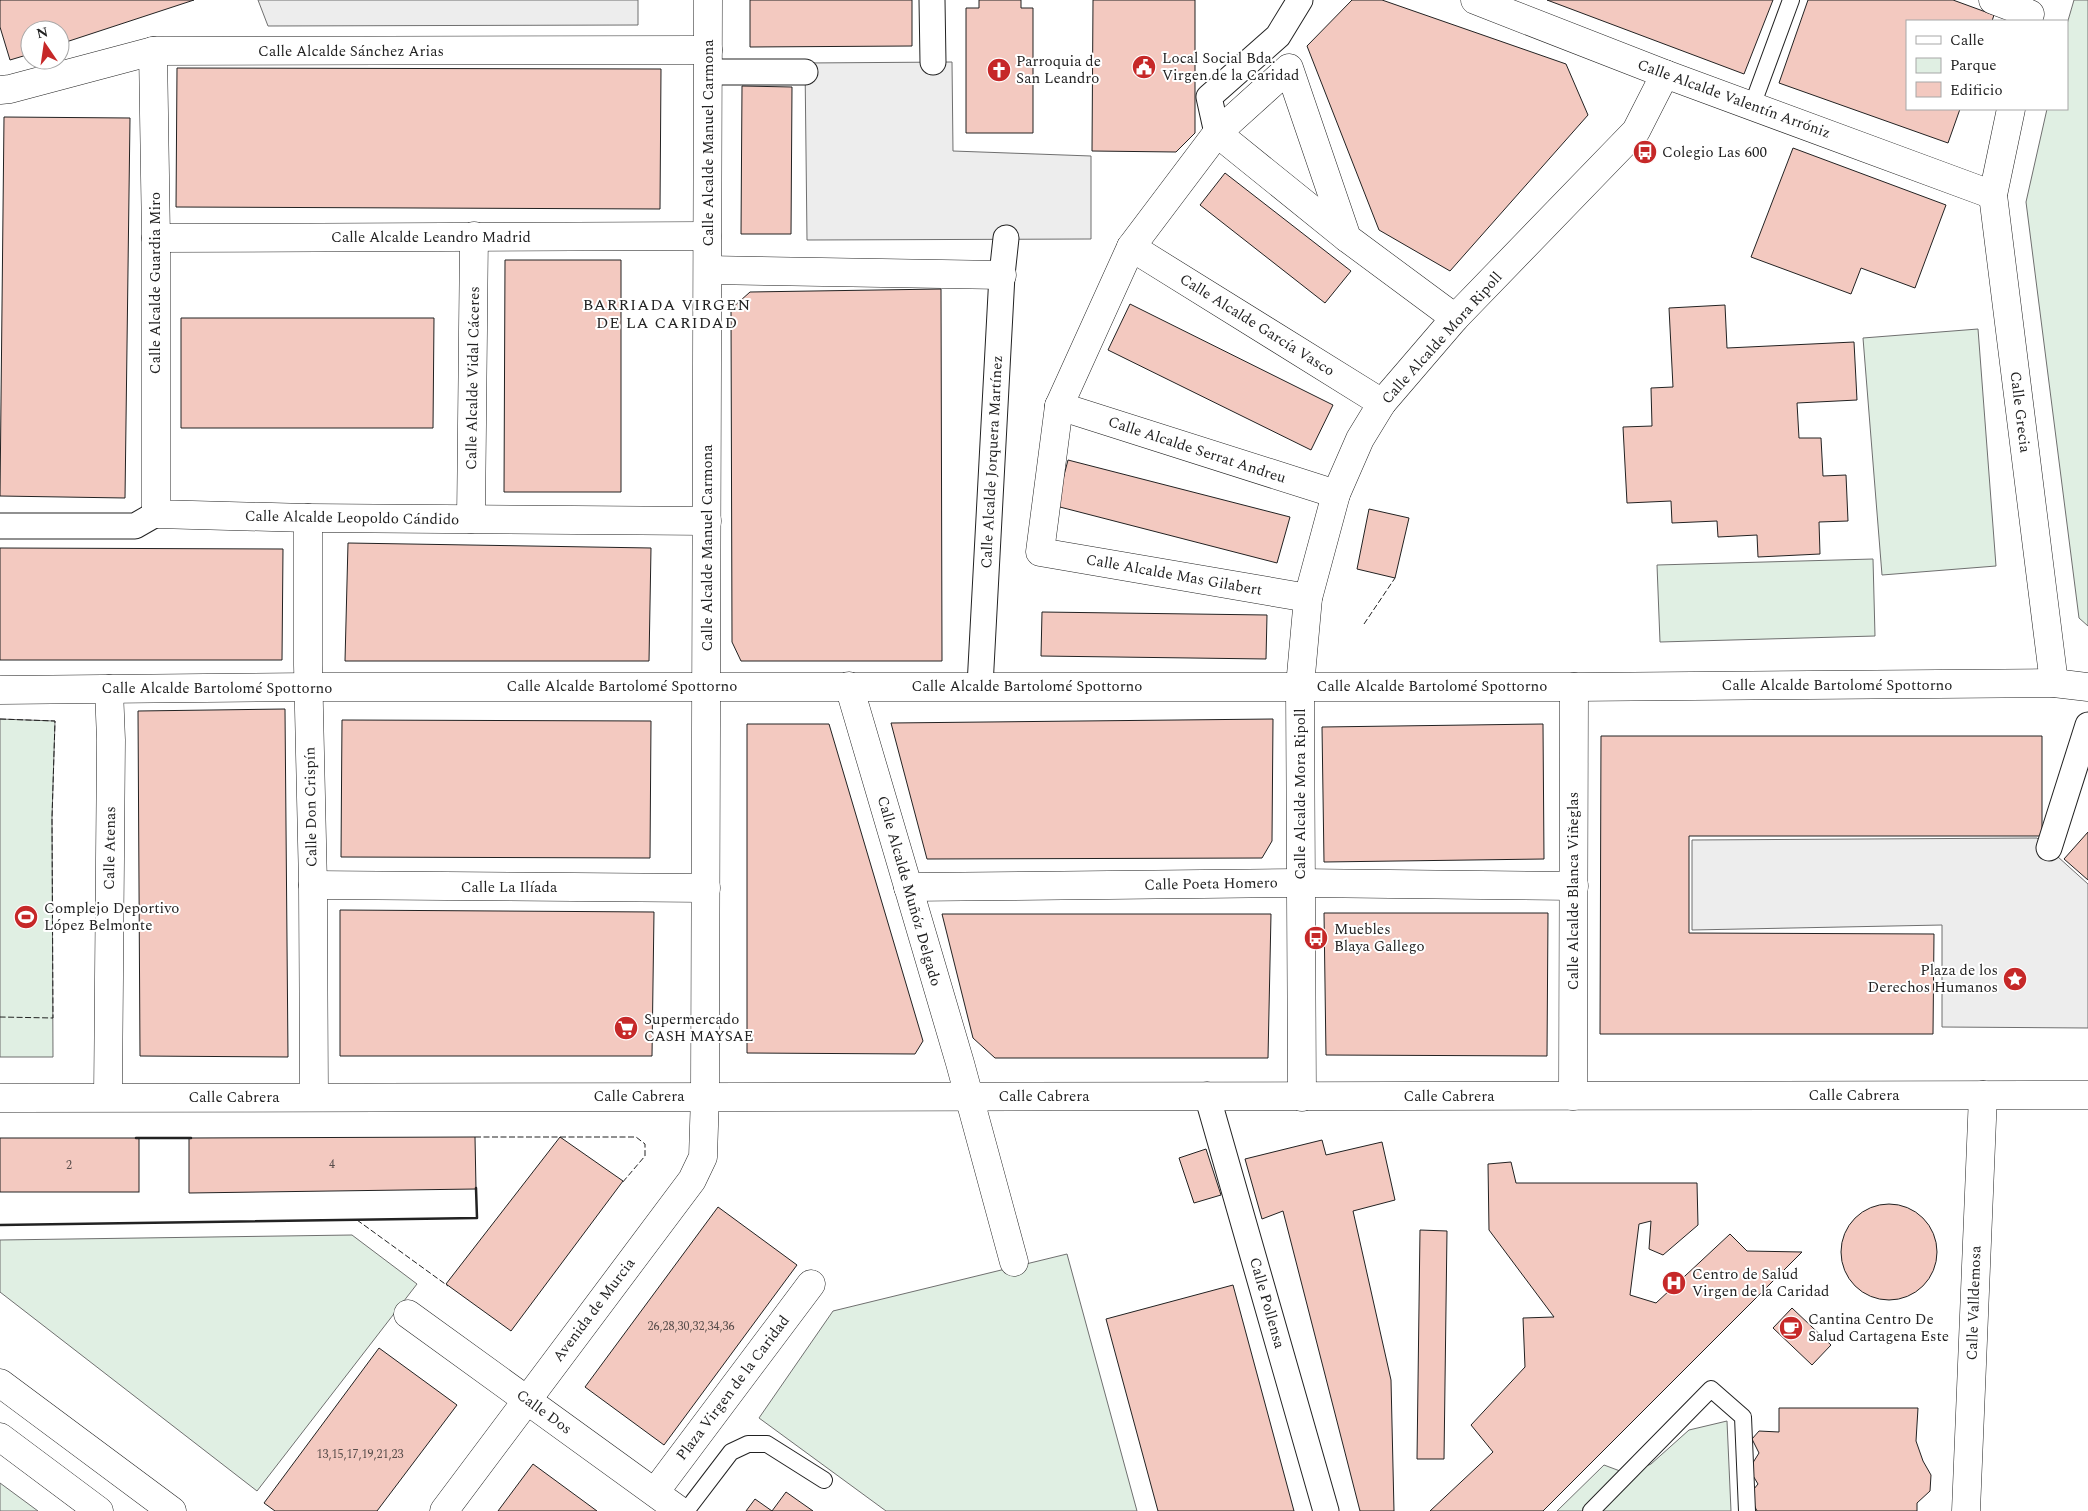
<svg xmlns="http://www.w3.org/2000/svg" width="2088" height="1511" font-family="Spectral,serif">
<rect width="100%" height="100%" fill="#fff"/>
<g fill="#e0efe3" stroke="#6f6f6f">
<path d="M 2074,0 L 2088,0 L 2088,626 L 2079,618 L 2026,202 L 2047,109 L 2067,109 L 2067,24 Z"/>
<path d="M 1978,329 L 1996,566 L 1882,575 L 1863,338 Z"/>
<path d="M 1873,559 L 1875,636 L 1660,642 L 1657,565 Z"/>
<path d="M 0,719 L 55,721 L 52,818 L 53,1057 L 0,1057 Z"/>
<path d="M 352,1235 L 417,1284 L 257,1491 L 0,1292 L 0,1240 Z"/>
<path d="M 1067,1254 L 1137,1511 L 886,1511 L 759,1418 L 833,1311 Z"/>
<path d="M 1727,1421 L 1731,1511 L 1557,1511 L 1604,1465 L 1628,1474 L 1651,1464 L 1689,1430 Z"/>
<path d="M 0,1483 L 38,1511 L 0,1511 Z"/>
</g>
<g fill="#ededed" stroke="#6f6f6f">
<path d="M 258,0 L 638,0 L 638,25 L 268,26 Z"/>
<path d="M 952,62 L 953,151 L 1091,156 L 1091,239 L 807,240 L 805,63 Z"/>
<path d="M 2037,838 L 2088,884 L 2088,1028 L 1942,1027 L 1942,925 L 1692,930 L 1692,840 Z"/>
</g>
<g fill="#f3c9c0" stroke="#222">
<path d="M 0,0 L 194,0 L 60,44 L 60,30 L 30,30 L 30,54 L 10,60 L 0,27 Z"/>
<path d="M 750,0 L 912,0 L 912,46 L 750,47 Z"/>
<path d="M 979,0 L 1021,0 L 1021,8 L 1033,8 L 1033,133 L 966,133 L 966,8 L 979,8 Z"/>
<path d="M 1093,0 L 1195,0 L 1195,133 L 1176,152 L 1092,151 Z"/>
<path d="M 1352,0 L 1382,0 L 1566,64 L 1588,115 L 1450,271 L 1379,230 L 1307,46 Z"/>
<path d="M 1547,0 L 1773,0 L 1744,74 Z"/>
<path d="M 1808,0 L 1953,0 L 1994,15 L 1992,21 L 1907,21 L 1907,109 L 1960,109 L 1948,143 L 1779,83 Z"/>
<path d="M 177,68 L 661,69 L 660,209 L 176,207 Z"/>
<path d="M 742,86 L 792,87 L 791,234 L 741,234 Z"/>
<path d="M 4,117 L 130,118 L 125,498 L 0,496 Z"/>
<path d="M 1793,148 L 1946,205 L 1915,288 L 1861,268 L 1851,294 L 1751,257 Z"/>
<path d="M 1225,173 L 1351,271 L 1325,303 L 1200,205 Z"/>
<path d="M 505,260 L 621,260 L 621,492 L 504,492 Z"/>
<path d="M 941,289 L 942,661 L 741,661 L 732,642 L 731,309 L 750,292 Z"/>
<path d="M 1130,304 L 1333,405 L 1311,450 L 1108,350 Z"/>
<path d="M 1725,305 L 1727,348 L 1854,342 L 1857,400 L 1797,403 L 1799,438 L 1821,438 L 1823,476 L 1846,475 L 1848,521 L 1819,522 L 1820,554 L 1758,557 L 1757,535 L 1718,537 L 1717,521 L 1672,523 L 1671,501 L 1627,503 L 1623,427 L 1652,426 L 1651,388 L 1673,387 L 1669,308 Z"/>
<path d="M 181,318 L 434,318 L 433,428 L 181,428 Z"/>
<path d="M 1068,460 L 1290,517 L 1277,563 L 1056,506 Z"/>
<path d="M 1369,509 L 1409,518 L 1395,578 L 1357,569 Z"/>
<path d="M 348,543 L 651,548 L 649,661 L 345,661 Z"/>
<path d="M 0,548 L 283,549 L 282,660 L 0,660 Z"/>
<path d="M 1042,612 L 1267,615 L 1266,659 L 1041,656 Z"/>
<path d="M 285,709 L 288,1057 L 140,1056 L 138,711 Z"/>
<path d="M 1273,719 L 1272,841 L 1262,858 L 927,859 L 891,723 Z"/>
<path d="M 342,720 L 651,721 L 650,858 L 341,857 Z"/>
<path d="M 747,724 L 829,724 L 923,1041 L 915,1054 L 747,1053 Z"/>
<path d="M 1543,724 L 1544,859 L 1324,862 L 1322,727 Z"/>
<path d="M 1601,736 L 2042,736 L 2042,836 L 1689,836 L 1689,933 L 1934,934 L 1933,1034 L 1600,1034 Z"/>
<path d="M 2088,832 L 2088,880 L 2064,859 Z"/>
<path d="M 340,910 L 654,912 L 652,1056 L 340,1056 Z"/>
<path d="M 1324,913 L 1548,913 L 1547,1056 L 1326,1055 Z"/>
<path d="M 942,914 L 1271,914 L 1268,1058 L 995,1058 L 973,1038 Z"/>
<path d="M 475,1137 L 476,1189 L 189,1193 L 189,1138 Z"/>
<path d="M 560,1137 L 623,1181 L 511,1331 L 446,1284 Z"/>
<rect x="0" y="1138" width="139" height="54"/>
<path d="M 1322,1140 L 1326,1155 L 1382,1142 L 1395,1200 L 1353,1211 L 1391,1380 L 1394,1511 L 1360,1511 L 1283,1211 L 1262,1219 L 1245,1159 Z"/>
<path d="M 1206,1149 L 1221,1195 L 1194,1203 L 1179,1158 Z"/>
<path d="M 1511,1162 L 1516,1183 L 1697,1183 L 1698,1225 L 1663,1255 L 1649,1249 L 1651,1221 L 1639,1224 L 1630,1295 L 1656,1303 L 1730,1234 L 1747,1251 L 1802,1252 L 1543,1511 L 1430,1511 L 1493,1452 L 1471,1425 L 1525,1367 L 1523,1318 L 1554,1317 L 1489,1230 L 1488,1164 Z"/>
<circle cx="1889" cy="1252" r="48"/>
<path d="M 718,1207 L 797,1265 L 664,1445 L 585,1387 Z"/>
<path d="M 1420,1230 L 1447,1231 L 1444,1459 L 1417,1459 Z"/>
<path d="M 1233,1285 L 1294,1511 L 1158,1511 L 1106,1319 Z"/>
<path d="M 1792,1308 L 1831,1345 L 1812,1365 L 1773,1328 Z"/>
<path d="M 379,1348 L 457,1405 L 377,1511 L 275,1511 L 264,1503 Z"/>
<path d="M 1779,1408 L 1918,1408 L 1916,1441 L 1923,1461 L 1931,1475 L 1930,1491 L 1917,1503 L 1917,1511 L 1757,1511 L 1749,1495 L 1758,1484 L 1749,1469 L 1759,1453 L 1752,1439 L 1759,1431 L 1779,1432 Z"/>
<path d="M 533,1464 L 597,1511 L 498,1511 Z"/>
<path d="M 786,1492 L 813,1511 L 772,1511 Z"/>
<path d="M 755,1499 L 772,1511 L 746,1511 Z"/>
</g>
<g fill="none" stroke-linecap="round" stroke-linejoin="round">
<g stroke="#222" stroke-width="18">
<g id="service">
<path d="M 1752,106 L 1791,0"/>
<path d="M 686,1511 L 731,1452 L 748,1444 L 767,1444 L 824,1480"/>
<path d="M 1591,1511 L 1711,1389 L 1743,1417 L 1747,1511"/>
</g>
</g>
<g stroke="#222" stroke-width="27">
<g id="pedestrian">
<path d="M 932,0 L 933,62"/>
<path d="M 708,72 L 805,72"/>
<path d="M 1217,133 L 1209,97 L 1278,36 L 1300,0"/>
<path d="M 0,526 L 135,526 L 156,514"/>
<path d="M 980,686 L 1002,275 L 1006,238"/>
<path d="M 2049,848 L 2088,725"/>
<path d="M 1207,1095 L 1326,1511"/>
</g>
</g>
<g stroke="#222" stroke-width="29">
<g id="minor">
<path d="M 1475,0 L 1665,74 L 1993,195"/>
<path d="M 1993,0 L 2030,14"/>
<path d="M 153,51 L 156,238 L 156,514 L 308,518 L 707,521"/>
<path d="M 0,90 L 10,89 L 153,51 L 708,50"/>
<path d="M 2011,109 L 1993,195 L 2054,683"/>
<path d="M 1217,133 L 1347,238"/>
<path d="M 156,238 L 707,236"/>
<path d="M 1131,247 L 1382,403"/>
<path d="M 708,270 L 1002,275"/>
<path d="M 1059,406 L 1336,494"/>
<path d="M 308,518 L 308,665 L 313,885 L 314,1097"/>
<path d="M 471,519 L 474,236"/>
<path d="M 1308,598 L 1040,552 L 1059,406 L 1131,247 L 1217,133 L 1289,68 L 1347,238 L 1455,318"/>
<path d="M 849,686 L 960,1063 L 1014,1262"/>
<path d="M 0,690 L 309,687 L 1574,687 L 2054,683 L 2088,687"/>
<path d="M 313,885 L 706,888"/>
<path d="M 908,887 L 1300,883 L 1574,886"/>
<path d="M 705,1095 L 708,0"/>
<path d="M 1573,1096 L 1574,687"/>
<path d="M 108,1097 L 111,740 L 109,689"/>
<path d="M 1302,1097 L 1300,686 L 1308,598 L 1336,494 L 1360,439 L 1382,403 L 1455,318 L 1636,131 L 1665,74"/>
<path d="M 408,1314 L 680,1511"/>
<path d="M 655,1492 L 811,1284"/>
<path d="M 1966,1511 L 1983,1095"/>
</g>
</g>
<g stroke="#222" stroke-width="29">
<g id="tertiary">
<path d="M 0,1098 L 2088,1095"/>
<path d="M 444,1511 L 692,1180 L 703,1157 L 705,1095"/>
</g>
</g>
<g stroke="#222" stroke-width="29">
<g id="primary">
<path d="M 0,1383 L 172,1511"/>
<path d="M 0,1437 L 99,1511"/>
</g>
</g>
<use href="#service" stroke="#fff" stroke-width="16"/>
<use href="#pedestrian" stroke="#fff" stroke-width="25"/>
<use href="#minor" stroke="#fff" stroke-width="28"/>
<use href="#tertiary" stroke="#fff" stroke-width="28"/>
<use href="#primary" stroke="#fff" stroke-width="28"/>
<g stroke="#222" stroke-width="1" stroke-dasharray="6 2.5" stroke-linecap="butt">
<path d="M 1364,624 L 1395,578"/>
<path d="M 0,719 L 55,721 L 52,818 L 53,1018 L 0,1017"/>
<path d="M 475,1137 L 636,1137 L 645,1144 L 645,1156 L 622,1183"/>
<path d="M 357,1220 L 448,1286"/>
</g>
<g stroke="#222" stroke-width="2.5">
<path d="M 136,1138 L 191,1138"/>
<path d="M 0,1225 L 477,1218 L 476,1188"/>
</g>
</g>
<defs>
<g id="civic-disc" transform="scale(1.25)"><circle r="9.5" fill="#c62828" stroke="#fff"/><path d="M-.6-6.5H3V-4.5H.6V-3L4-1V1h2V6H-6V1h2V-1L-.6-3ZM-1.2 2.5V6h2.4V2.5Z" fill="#fff"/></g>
<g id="church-disc" transform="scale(1.25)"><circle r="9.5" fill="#c62828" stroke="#fff"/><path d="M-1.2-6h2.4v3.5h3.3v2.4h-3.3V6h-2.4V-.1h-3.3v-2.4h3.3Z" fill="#fff"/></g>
<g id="bus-disc" transform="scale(1.25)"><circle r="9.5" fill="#c62828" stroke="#fff"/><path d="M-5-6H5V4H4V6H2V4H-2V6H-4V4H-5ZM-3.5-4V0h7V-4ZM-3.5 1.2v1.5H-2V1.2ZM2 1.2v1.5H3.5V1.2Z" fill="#fff"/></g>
<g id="stadium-disc" transform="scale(1.25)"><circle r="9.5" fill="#c62828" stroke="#fff"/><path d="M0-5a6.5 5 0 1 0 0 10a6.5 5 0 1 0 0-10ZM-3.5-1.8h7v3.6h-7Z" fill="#fff"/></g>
<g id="sight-disc" transform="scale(1.25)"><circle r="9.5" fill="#c62828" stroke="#fff"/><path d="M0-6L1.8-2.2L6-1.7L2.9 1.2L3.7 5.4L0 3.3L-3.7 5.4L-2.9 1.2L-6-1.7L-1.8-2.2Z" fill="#fff"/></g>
<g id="supermarket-disc" transform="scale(1.25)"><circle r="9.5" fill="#c62828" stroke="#fff"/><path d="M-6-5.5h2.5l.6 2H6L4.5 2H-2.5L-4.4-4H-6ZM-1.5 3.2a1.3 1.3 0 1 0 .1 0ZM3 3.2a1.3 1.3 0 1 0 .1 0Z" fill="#fff"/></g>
<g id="hospital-disc" transform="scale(1.25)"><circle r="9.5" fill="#c62828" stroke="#fff"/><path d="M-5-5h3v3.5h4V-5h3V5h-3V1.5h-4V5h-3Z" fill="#fff"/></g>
<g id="cafe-disc" transform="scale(1.25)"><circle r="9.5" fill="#c62828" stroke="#fff"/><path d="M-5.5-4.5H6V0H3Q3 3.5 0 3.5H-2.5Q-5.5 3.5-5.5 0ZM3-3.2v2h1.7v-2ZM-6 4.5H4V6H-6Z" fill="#fff"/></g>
</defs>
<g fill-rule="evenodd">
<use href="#civic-disc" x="1144" y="67"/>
<use href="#church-disc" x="999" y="70"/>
<use href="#bus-disc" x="1645" y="152"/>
<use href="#stadium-disc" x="26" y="917"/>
<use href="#bus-disc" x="1316" y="938"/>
<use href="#sight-disc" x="2015" y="979"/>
<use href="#supermarket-disc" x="626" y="1028"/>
<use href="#hospital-disc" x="1674" y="1283"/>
<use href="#cafe-disc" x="1791" y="1328"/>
</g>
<g text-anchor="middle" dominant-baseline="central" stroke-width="4" stroke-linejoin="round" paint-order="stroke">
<g font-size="12" fill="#564c4a">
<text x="332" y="1164">4</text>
<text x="69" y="1165">2</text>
<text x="691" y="1326">26,28,30,32,34,36</text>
<text x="360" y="1454">13,15,17,19,21,23</text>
</g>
<g font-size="15" fill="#222" stroke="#fff">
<text x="351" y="51">Calle Alcalde Sánchez Arias</text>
<text transform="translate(1734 99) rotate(20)">Calle Alcalde Valentín Arróniz</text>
<text transform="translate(708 143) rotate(-90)">Calle Alcalde Manuel Carmona</text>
<text x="431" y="237">Calle Alcalde Leandro Madrid</text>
<text transform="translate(155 283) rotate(-90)">Calle Alcalde Guardia Miro</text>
<text transform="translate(1257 325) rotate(32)">Calle Alcalde García Vasco</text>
<text transform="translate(1442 338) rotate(-48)">Calle Alcalde Mora Ripoll</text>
<text transform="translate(473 378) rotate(-89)">Calle Alcalde Vidal Cáceres</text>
<text transform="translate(2020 412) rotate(83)">Calle Grecia</text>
<text transform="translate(1197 450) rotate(18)">Calle Alcalde Serrat Andreu</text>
<text transform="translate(992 462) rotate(-87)">Calle Alcalde Jorquera Martínez</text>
<text transform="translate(352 518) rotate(1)">Calle Alcalde Leopoldo Cándido</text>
<text transform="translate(707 548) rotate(-90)">Calle Alcalde Manuel Carmona</text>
<text transform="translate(1174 575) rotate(10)">Calle Alcalde Mas Gilabert</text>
<text x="1837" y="685">Calle Alcalde Bartolomé Spottorno</text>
<text x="622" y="686">Calle Alcalde Bartolomé Spottorno</text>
<text x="1027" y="686">Calle Alcalde Bartolomé Spottorno</text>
<text x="1432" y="686">Calle Alcalde Bartolomé Spottorno</text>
<text x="217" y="688">Calle Alcalde Bartolomé Spottorno</text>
<text transform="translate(1300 794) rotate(-90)">Calle Alcalde Mora Ripoll</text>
<text transform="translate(311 807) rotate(-91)">Calle Don Crispín</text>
<text transform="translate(110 848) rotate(-89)">Calle Atenas</text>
<text transform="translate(1211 884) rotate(-1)">Calle Poeta Homero</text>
<text x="509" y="887">Calle La Ilíada</text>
<text transform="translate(909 891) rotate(74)">Calle Alcalde Muñóz Delgado</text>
<text transform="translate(1573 891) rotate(-90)">Calle Alcalde Blanca Viñeglas</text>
<text x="1854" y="1095">Calle Cabrera</text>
<text x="639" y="1096">Calle Cabrera</text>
<text x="1044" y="1096">Calle Cabrera</text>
<text x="1449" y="1096">Calle Cabrera</text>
<text x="234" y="1097">Calle Cabrera</text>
<text transform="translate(1267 1303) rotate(74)">Calle Pollensa</text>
<text transform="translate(1974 1303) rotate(-88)">Calle Valldemosa</text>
<text transform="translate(594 1310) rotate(-53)">Avenida de Murcia</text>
<text transform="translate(733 1388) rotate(-53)">Plaza Virgen de la Caridad</text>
<text transform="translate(544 1412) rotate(36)">Calle Dos</text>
</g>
<g font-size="15" fill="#222" stroke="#fff" text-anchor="start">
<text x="1162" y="58">Local Social Bda.<tspan x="1162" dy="17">Virgen de la Caridad</tspan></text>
<text x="1016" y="61">Parroquia de<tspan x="1016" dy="17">San Leandro</tspan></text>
<text x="1662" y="152">Colegio Las 600</text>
<text x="44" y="908">Complejo Deportivo<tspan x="44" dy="17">López Belmonte</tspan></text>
<text x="1334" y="929">Muebles<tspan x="1334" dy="17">Blaya Gallego</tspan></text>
<text x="1998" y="970" text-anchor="end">Plaza de los<tspan x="1998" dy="17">Derechos Humanos</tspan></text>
<text x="644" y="1019">Supermercado<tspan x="644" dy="17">CASH MAYSAE</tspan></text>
<text x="1692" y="1274">Centro de Salud<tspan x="1692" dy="17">Virgen de la Caridad</tspan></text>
<text x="1808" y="1319">Cantina Centro De<tspan x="1808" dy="17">Salud Cartagena Este</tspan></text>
</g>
<g font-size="16" letter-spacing="1" fill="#222" stroke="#fff">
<text x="667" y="305">BARRIADA VIRGEN<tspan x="667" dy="18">DE LA CARIDAD</tspan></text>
</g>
</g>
<rect x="1906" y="20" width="162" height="90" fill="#ffffff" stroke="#a7a7a7"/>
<rect x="1916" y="36" width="25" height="8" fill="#ffffff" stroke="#a7a7a7"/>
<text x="1950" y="45" font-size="15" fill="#222222">Calle</text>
<rect x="1916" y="58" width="25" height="15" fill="#e0efe3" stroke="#a7a7a7"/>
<text x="1950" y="70" font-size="15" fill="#222222">Parque</text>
<rect x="1916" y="82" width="25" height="15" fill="#f3c9c0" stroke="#a7a7a7"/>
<text x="1950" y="95" font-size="15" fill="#222222">Edificio</text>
<g transform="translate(45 45) rotate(347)"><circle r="24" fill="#ffffff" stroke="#a7a7a7"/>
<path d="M0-4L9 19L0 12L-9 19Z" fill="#c62828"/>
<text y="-8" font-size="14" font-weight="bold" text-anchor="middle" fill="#222222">N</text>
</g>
</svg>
